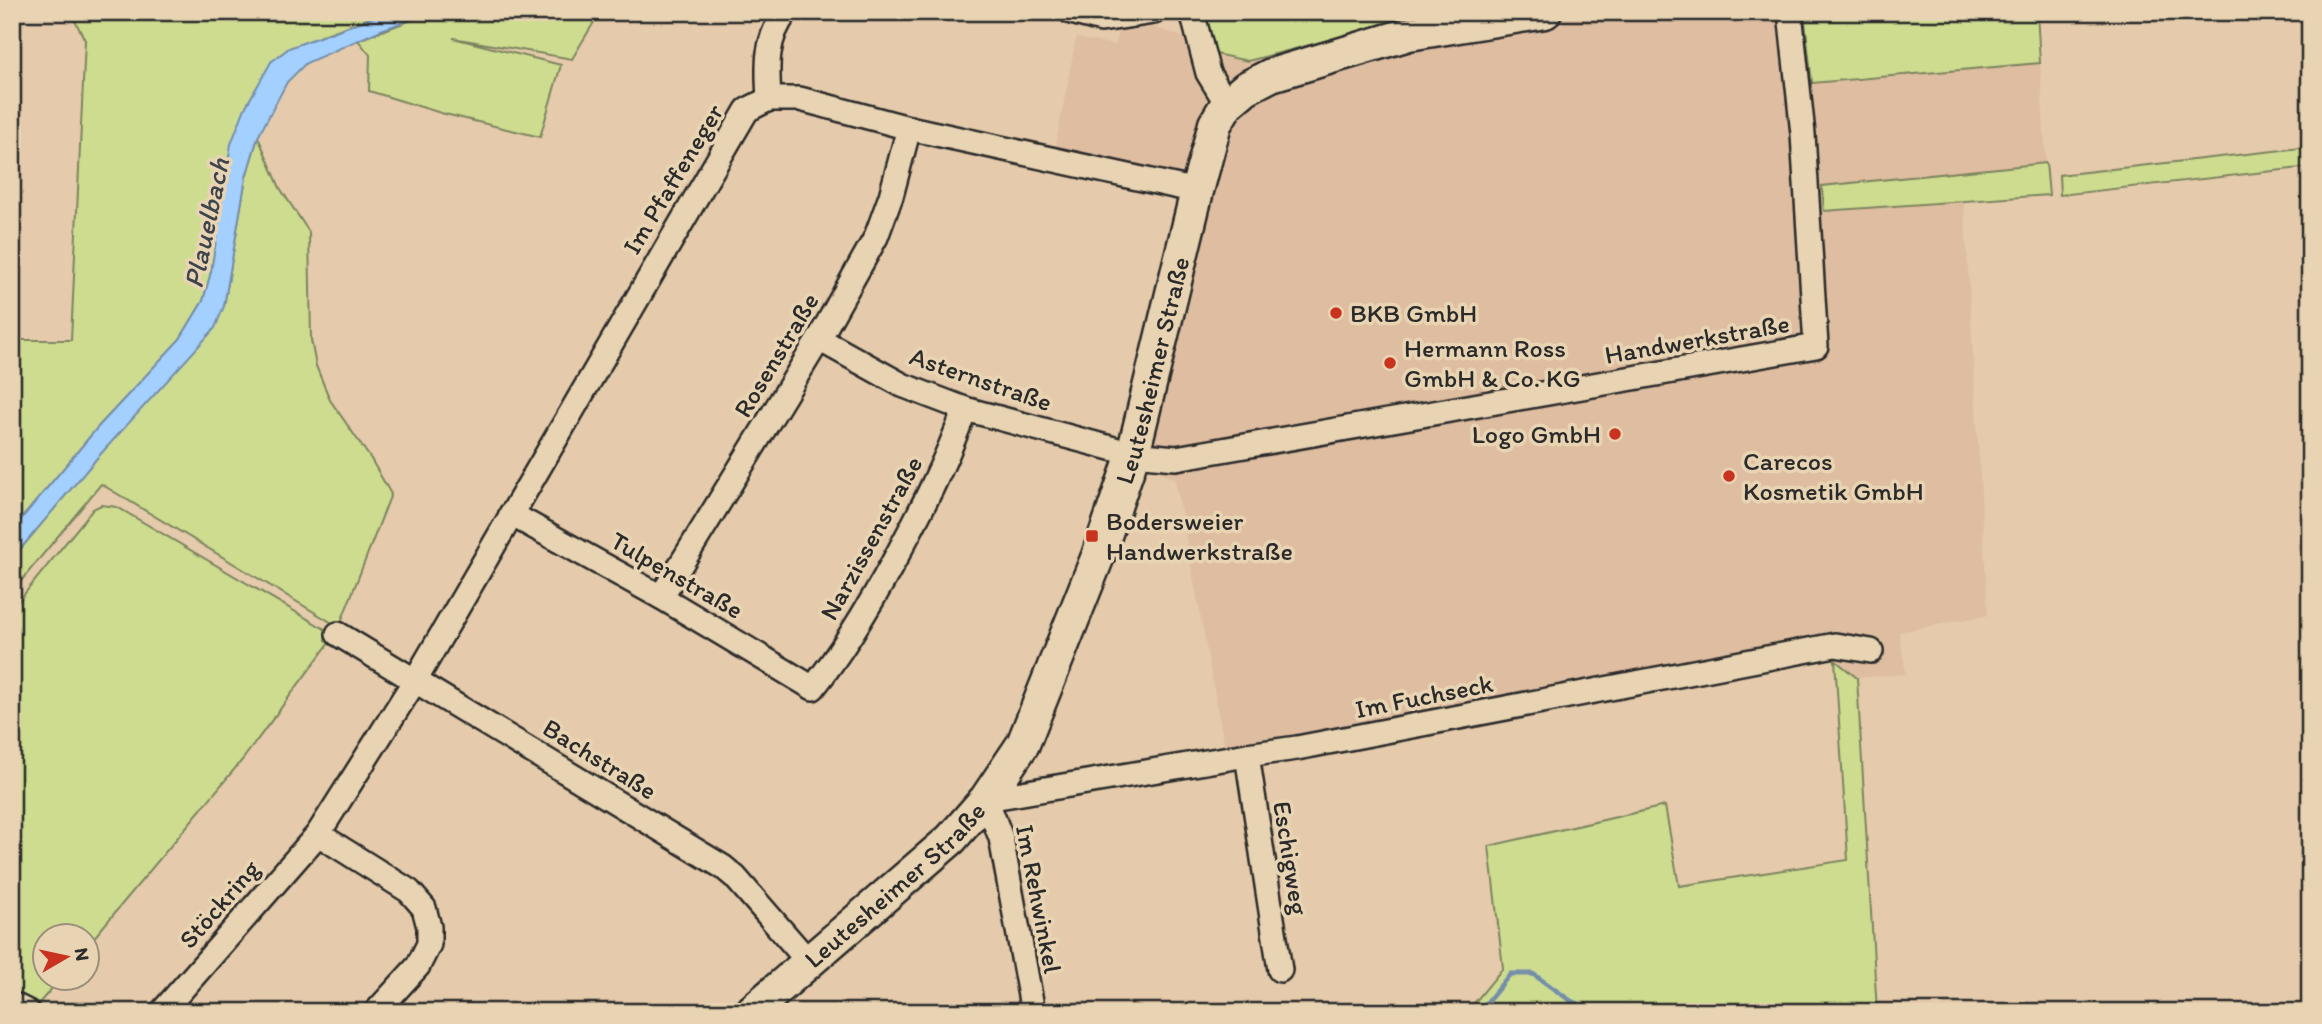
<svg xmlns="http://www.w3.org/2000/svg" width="2322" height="1024" font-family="Itim,sans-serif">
<rect width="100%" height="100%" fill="#e5cbab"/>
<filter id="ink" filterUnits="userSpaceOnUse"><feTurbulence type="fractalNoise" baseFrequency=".0143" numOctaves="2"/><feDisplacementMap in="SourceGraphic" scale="14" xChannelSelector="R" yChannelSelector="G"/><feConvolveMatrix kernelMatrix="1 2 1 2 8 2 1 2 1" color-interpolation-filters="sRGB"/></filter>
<g filter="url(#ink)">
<path fill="#debda0" d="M 1438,12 L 1804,12 L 1812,83 L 2040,63 L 2046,163 L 1822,187 L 1824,211 L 1964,200 L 1988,615 L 1899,632 L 1906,674 L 1857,678 L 1835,660 L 1832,649 L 1227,759 L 1175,479 L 1137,461 L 1200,182 L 1055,149 L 1076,38 L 1116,45 L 1120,15 L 1191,40 L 1215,54 L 1248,61 Z"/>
<g fill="#cedc90" stroke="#7c845e" stroke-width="2">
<path d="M 80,12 L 387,12 L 323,35 L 271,62 L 203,301 L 180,339 L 98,427 L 12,530 L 12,340 L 71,340 L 85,40 L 74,19 Z"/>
<path d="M 433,12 L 600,12 L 572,59 L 453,38 L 561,65 L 540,137 L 441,113 L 369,91 L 370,55 L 358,40 Z"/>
<path d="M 1205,12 L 1438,12 L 1248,61 L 1215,54 Z"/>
<path d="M 1804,12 L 2037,12 L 2040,63 L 1812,83 Z"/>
<path d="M 258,137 L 280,188 L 309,232 L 311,340 L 316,366 L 330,400 L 371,459 L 391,494 L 339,627 L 101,484 L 12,592 L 12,559 L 224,306 L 246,177 Z"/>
<path d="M 2310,147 L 2310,167 L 2060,195 L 2059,175 Z"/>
<path d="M 2046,163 L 2049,195 L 1824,211 L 1822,186 Z"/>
<path d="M 101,505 L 117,507 L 335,635 L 243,759 L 88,945 L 88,936 L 46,936 L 46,978 L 60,979 L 34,1009 L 12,999 L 12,609 L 93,509 Z"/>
<path d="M 1835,660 L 1857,678 L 1877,1012 L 1467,1012 L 1503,968 L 1489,846 L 1665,806 L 1679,886 L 1848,860 Z"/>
</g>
<path fill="#a4d0ff" stroke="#748eaa" stroke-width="2" d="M 387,12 L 433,12 L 381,30 L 306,63 L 287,82 L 258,137 L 246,177 L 224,306 L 215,328 L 97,458 L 12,559 L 12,530 L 98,427 L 180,339 L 203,301 L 211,272 L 231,144 L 245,108 L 271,62 L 289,48 Z"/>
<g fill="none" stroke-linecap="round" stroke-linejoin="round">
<path stroke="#748eaa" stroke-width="5" d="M 1479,1012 L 1510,974 L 1533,974 L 1571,1001 L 1595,1012"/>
<g stroke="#2b2b2b" stroke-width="28">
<g id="street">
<path d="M 1071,12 L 1101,20 L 1154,12"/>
<path d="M 1192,12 L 1208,73 L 1227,104"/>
<path d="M 769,99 C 767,67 765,39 786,12"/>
<path d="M 819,339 L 902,385 L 965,409 L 1133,454 L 1176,458 L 1816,346 L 1803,134 L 1790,12"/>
<path d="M 511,514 L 661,597 L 813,688 C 844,649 870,605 894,561 C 921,511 946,462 965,409"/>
<path d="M 661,597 L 819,339 L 876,237 L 891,196 L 909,128"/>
<path d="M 338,634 L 723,867 L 735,877 L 808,961"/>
<path d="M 1247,755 L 1280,970"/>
<path d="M 318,834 L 409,891 L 424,908 L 429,927 L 429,944 L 418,966 L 376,1012"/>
<path d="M 12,1004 L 28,1012"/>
<path d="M 162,1012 L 318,834 L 416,679 L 747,110 L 769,99 L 800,99 L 909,128 L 1197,191"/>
<path d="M 1033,1012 L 1001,838 L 986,799 L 1247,755 L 1297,748 L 1835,645 L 1871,651"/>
</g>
</g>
<g stroke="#2b2b2b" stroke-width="37">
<g id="secondary">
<path id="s1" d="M 751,1012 L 951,839 L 986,799 L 1023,744 L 1098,556 L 1133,454 L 1197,191 L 1215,124 L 1227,104 L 1246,88 L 1271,75 L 1409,34 L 1545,12"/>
</g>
</g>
<use href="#street" stroke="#e8d4b2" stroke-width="23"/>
<use href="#secondary" stroke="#e8d4b2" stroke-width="32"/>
</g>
</g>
<g fill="#c8321e" stroke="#e8d4b2" stroke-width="2.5">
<circle cx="1336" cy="313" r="7"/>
<circle cx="1390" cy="363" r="7"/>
<circle cx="1615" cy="434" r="7"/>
<circle cx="1729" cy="476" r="7"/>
<rect x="1085" y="529" width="14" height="14" rx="3.5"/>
</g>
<g text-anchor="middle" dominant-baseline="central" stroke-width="7" stroke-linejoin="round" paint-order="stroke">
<g font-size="26" fill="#2b2b2b" stroke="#e8d4b2">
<text transform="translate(673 179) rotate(-59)">Im Pfaffeneger</text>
<text transform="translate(1697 339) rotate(-10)">Handwerkstraße</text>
<text transform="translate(776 355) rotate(-59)">Rosenstraße</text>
<text stroke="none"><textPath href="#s1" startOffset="780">Leutesheimer Straße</textPath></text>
<text transform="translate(981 379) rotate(19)">Asternstraße</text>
<text transform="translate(871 538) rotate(-61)">Narzissenstraße</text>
<text transform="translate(677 575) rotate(30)">Tulpenstraße</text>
<text transform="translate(1424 696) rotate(-11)">Im Fuchseck</text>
<text transform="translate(600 759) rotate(32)">Bachstraße</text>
<text transform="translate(1291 858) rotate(81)">Eschigweg</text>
<text stroke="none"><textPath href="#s1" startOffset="192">Leutesheimer Straße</textPath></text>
<text transform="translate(1039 899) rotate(79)">Im Rehwinkel</text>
<text transform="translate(219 904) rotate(-49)">Stöckring</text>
</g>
<g font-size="26" fill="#2b2b2b" stroke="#e8d4b2" text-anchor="start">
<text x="1350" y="313">BKB GmbH</text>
<text x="1404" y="348">Hermann Ross<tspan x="1404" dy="30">GmbH &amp; Co. KG</tspan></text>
<text x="1601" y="434" text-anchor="end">Logo GmbH</text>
<text x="1743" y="461">Carecos<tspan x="1743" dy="30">Kosmetik GmbH</tspan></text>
<text x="1106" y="521">Bodersweier<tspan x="1106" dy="30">Handwerkstraße</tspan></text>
</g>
<g font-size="28" font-style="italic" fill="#3d444b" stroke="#e8d4b2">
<text transform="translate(206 223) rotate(-78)">Plauelbach</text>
</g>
</g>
<rect width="2322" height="1024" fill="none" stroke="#e8d4b2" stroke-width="42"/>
<rect x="21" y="21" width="2280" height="982" fill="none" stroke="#2b2b2b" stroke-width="2.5" filter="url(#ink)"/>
<g transform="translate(66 957) rotate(81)"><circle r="33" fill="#e8d4b2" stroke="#9c907c" stroke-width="2"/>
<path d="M0-5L12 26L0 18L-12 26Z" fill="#c8321e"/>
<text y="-10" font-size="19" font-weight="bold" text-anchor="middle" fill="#2b2b2b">N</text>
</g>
</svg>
